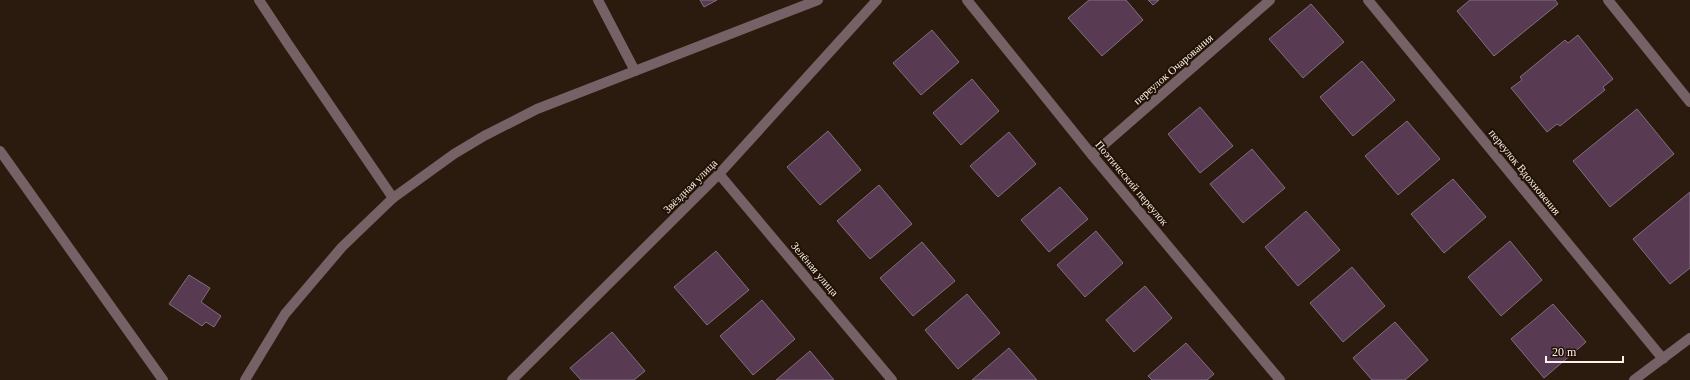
<svg xmlns="http://www.w3.org/2000/svg" width="1690" height="380" font-family="Georgia,serif">
<rect width="100%" height="100%" fill="#2b1b0e"/>
<g fill="#583a53" stroke="#826e7e">
<path d="M 700,0 L 717,0 L 704,7 Z"/>
<path d="M 1089,0 L 1126,0 L 1143,20 L 1102,56 L 1068,18 Z"/>
<path d="M 1148,0 L 1159,0 L 1153,5 Z"/>
<path d="M 1470,0 L 1555,0 L 1558,4 L 1494,56 L 1457,11 Z"/>
<path d="M 1311,4 L 1344,42 L 1303,78 L 1269,39 Z"/>
<path d="M 932,30 L 959,62 L 921,95 L 893,63 Z"/>
<path d="M 1578,35 L 1613,79 L 1603,87 L 1605,90 L 1560,126 L 1557,124 L 1547,132 L 1511,88 L 1522,80 L 1520,77 L 1565,40 L 1568,43 Z"/>
<path d="M 1362,61 L 1395,100 L 1353,136 L 1320,97 Z"/>
<path d="M 972,79 L 999,111 L 961,145 L 933,113 Z"/>
<path d="M 1200,107 L 1233,146 L 1200,173 L 1168,134 Z"/>
<path d="M 1637,109 L 1674,154 L 1610,207 L 1573,161 Z"/>
<path d="M 1407,121 L 1440,159 L 1398,195 L 1365,156 Z"/>
<path d="M 828,131 L 861,170 L 820,205 L 787,167 Z"/>
<path d="M 1009,132 L 1036,164 L 998,197 L 970,166 Z"/>
<path d="M 1252,149 L 1285,188 L 1243,223 L 1210,184 Z"/>
<path d="M 1453,179 L 1486,217 L 1444,253 L 1411,214 Z"/>
<path d="M 879,185 L 912,224 L 870,259 L 837,221 Z"/>
<path d="M 1060,187 L 1088,219 L 1049,252 L 1021,220 Z"/>
<path d="M 1690,192 L 1690,268 L 1670,284 L 1633,239 Z"/>
<path d="M 1306,211 L 1340,250 L 1298,286 L 1265,247 Z"/>
<path d="M 1096,231 L 1123,263 L 1085,297 L 1057,265 Z"/>
<path d="M 1510,241 L 1542,280 L 1501,316 L 1468,277 Z"/>
<path d="M 922,242 L 955,281 L 913,316 L 880,278 Z"/>
<path d="M 716,251 L 749,290 L 707,325 L 674,287 Z"/>
<path d="M 1352,267 L 1385,306 L 1343,342 L 1310,303 Z"/>
<path d="M 189,275 L 210,288 L 201,302 L 221,316 L 214,327 L 206,322 L 202,326 L 169,304 Z"/>
<path d="M 1145,286 L 1172,318 L 1134,352 L 1106,320 Z"/>
<path d="M 967,294 L 1000,333 L 958,369 L 925,330 Z"/>
<path d="M 762,300 L 795,339 L 753,375 L 720,336 Z"/>
<path d="M 1553,304 L 1586,342 L 1544,378 L 1511,339 Z"/>
<path d="M 1395,322 L 1428,360 L 1405,380 L 1372,380 L 1353,358 Z"/>
<path d="M 612,332 L 645,371 L 634,380 L 581,380 L 570,368 Z"/>
<path d="M 1186,343 L 1214,374 L 1207,380 L 1152,380 L 1148,376 Z"/>
<path d="M 1009,348 L 1037,380 L 972,380 Z"/>
<path d="M 810,351 L 834,380 L 776,380 Z"/>
</g>
<g fill="none" stroke-linecap="round" stroke-linejoin="round">
<g stroke="#756166" stroke-width="10">
<path d="M 259,0 L 288,44 L 393,198"/>
<path d="M 598,0 L 635,71"/>
<path d="M 967,0 L 1092,155 L 1280,380"/>
<path d="M 1368,0 L 1663,359"/>
<path d="M 1608,0 L 1690,102"/>
<path d="M 0,151 L 163,380"/>
<path d="M 1092,155 L 1270,0"/>
<path d="M 719,174 L 892,380"/>
<path d="M 245,380 L 285,314 L 342,247 L 393,198 L 454,154 L 484,136 L 537,109 L 818,0"/>
<path d="M 512,380 L 719,174 L 877,0"/>
<path d="M 1634,380 L 1690,338"/>
</g>
</g>
<g text-anchor="middle" dominant-baseline="central" stroke-width="4" stroke-linejoin="round" paint-order="stroke">
<g font-size="11" fill="#fdf1e9" stroke="#211206">
<text transform="translate(1173 69) rotate(-41)">переулок Очарования</text>
<text transform="translate(1525 172) rotate(51)">переулок Вдохновения</text>
<text transform="translate(1132 183) rotate(50)">Поэтический переулок</text>
<text transform="translate(690 186) rotate(-45)">Звёздная улица</text>
<text transform="translate(815 269) rotate(50)">Зелёная улица</text>
</g>
</g>
<path d="M1546 356v6h77v-6" fill="none" stroke="#fdf1e9" stroke-width="2"/>
<text x="1552" y="356" font-size="12" fill="#fdf1e9" stroke="#211206" stroke-width="3" paint-order="stroke">20 m</text>
</svg>
